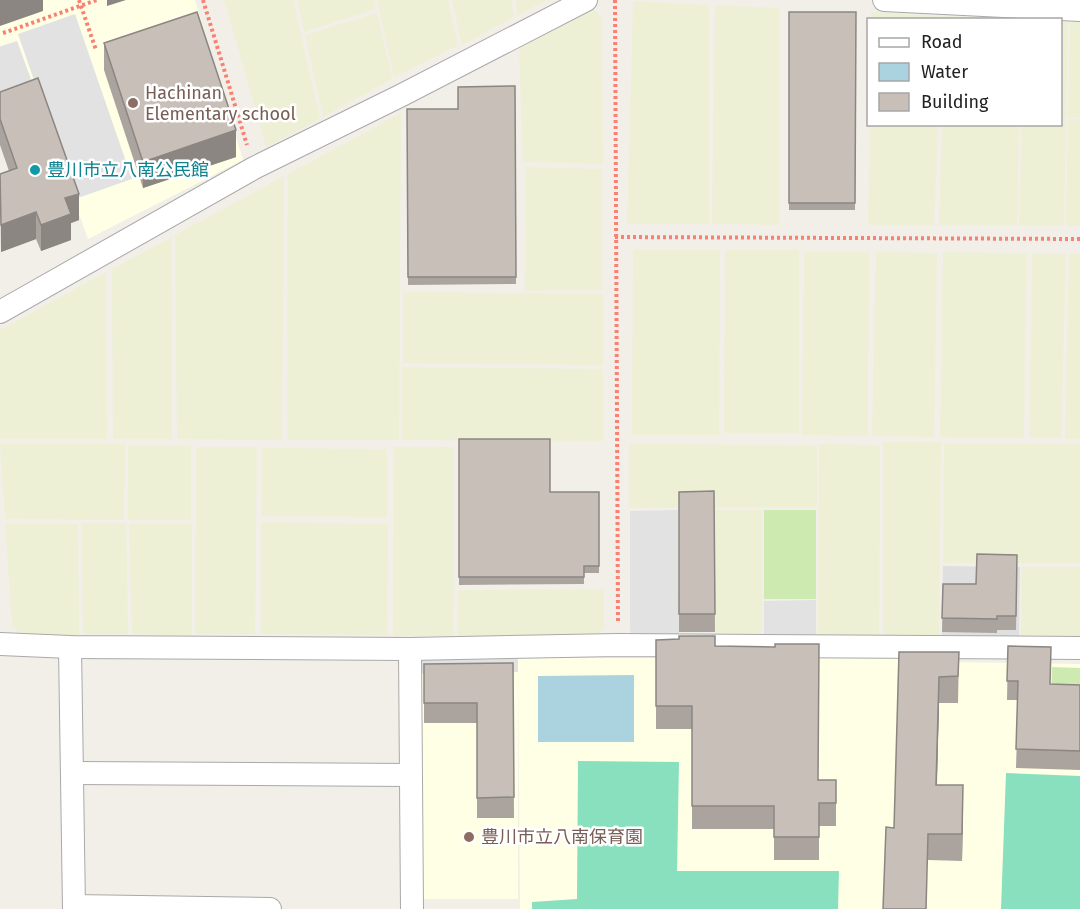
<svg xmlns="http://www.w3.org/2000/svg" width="1080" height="909" font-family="'Fira Sans','Noto Sans JP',sans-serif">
<rect width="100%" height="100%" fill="#f2efe9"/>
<path fill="#e0dfdf" d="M 943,566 L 1020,567 L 1019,637 L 942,635 Z"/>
<g fill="#ffffe5">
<path d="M 0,0 L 195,0 L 243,160 L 88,239 L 17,41 L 0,46 Z"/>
<path d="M 938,657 L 946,662 L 1080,664 L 1080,909 L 520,909 L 518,661 L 518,899 L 420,899 L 419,660 L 519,658 Z"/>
</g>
<g fill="#eef0d5">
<path d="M 224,0 L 293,0 L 320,119 L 266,147 Z"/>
<path d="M 297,0 L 374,0 L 376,9 L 304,32 Z"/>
<path d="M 377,0 L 448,0 L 458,45 L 394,77 Z"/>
<path d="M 452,0 L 511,0 L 514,17 L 462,45 Z"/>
<path d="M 515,0 L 546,0 L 518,16 Z"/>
<path d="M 633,1 L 709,5 L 709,224 L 627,224 Z"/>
<path d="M 715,5 L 779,8 L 779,225 L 712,224 Z"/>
<path d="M 593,9 L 602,18 L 603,164 L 523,162 L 519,49 Z"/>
<path d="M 871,12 L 941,16 L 941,19 L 871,19 Z"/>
<path d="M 377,13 L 392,79 L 323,117 L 305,35 Z"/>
<path d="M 945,16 L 1021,19 L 945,20 Z"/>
<path d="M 1061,22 L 1068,22 L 1064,226 L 1019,225 L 1022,125 L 1060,124 Z"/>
<path d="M 1070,22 L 1080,22 L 1080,118 L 1068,117 Z"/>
<path d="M 401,113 L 399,440 L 287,440 L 288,174 Z"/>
<path d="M 1068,119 L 1080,119 L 1080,226 L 1066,226 Z"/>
<path d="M 870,125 L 938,125 L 934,225 L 868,225 Z"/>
<path d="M 942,125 L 1019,125 L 1017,225 L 939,225 Z"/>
<path d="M 526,167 L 602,169 L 602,290 L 525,291 Z"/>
<path d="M 284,176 L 282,440 L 177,439 L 175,235 Z"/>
<path d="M 172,237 L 172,439 L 113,439 L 112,269 Z"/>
<path d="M 633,250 L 720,250 L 719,435 L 632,435 Z"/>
<path d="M 725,250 L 799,250 L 799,433 L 724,433 Z"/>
<path d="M 804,252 L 869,252 L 868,436 L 802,435 Z"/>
<path d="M 876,252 L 937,253 L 934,437 L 872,436 Z"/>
<path d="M 943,252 L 1027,253 L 1024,438 L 940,437 Z"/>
<path d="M 1032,253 L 1066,254 L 1061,438 L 1029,437 Z"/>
<path d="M 1069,253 L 1080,253 L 1080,439 L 1065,439 Z"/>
<path d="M 106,272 L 107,439 L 0,439 L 0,330 Z"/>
<path d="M 403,292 L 603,294 L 603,365 L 403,363 Z"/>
<path d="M 402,367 L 603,369 L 603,441 L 402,440 Z"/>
<path d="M 883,442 L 941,442 L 939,637 L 883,638 Z"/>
<path d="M 0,444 L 125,444 L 124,520 L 5,519 Z"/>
<path d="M 629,444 L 817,445 L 817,507 L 629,508 Z"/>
<path d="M 819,444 L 880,445 L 879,637 L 818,637 Z"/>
<path d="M 944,444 L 1080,444 L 1080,563 L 943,563 Z"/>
<path d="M 128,445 L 191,446 L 191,520 L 128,520 Z"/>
<path d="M 196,447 L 257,447 L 255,634 L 195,634 Z"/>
<path d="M 394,447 L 454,447 L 453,636 L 393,636 Z"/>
<path d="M 262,448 L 387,449 L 387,517 L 262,516 Z"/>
<path d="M 715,510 L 762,510 L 762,636 L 716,638 Z"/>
<path d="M 261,522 L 388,524 L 387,635 L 261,634 Z"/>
<path d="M 82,523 L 126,523 L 128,634 L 83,634 Z"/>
<path d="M 5,524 L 78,524 L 79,635 L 22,635 L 12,625 Z"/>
<path d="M 129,524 L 192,524 L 192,636 L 132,634 Z"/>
<path d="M 1022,567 L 1080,567 L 1080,636 L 1021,635 Z"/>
<path d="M 604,589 L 604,629 L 597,635 L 458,636 L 458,590 Z"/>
</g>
<g fill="#cdebb0">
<rect x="764" y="510" width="52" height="89"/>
<path d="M 1052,667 L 1080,668 L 1080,702 L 1051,701 Z"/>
</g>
<g fill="#88e0be">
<path d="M 578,761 L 679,762 L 677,871 L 839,871 L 838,909 L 532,909 L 532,902 L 577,899 Z"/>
<path d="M 1006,773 L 1080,776 L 1080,909 L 1001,909 Z"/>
</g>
<g fill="#e2e2e2">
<path d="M 75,14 L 132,179 L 75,199 L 18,34 Z"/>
<path d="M 17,41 L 35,90 L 0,102 L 0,47 Z"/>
<path d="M 678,510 L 679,638 L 634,638 L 630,631 L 630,511 Z"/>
<path d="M 816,600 L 816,637 L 764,637 L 764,601 Z"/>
<path d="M 518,659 L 518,672 L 419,674 L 419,660 Z"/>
</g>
<path fill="#aad3df" d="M 634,675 L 634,742 L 538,742 L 538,676 Z"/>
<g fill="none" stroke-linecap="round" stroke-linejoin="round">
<g stroke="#a9a9a9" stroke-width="24">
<g id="street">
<path d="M 884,0 L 1080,10"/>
<path d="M 0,312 L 254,168 L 400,96 L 586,0"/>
<path d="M 0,644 L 70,647 L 410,649 L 618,645 L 1080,648"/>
<path d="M 70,647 L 74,909"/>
<path d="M 410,649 L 412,909"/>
<path d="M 72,773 L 410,775"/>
<path d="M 74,906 L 270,909"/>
</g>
</g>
<g stroke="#fa8072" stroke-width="4" stroke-dasharray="3 3" stroke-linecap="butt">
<path d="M 79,0 L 96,50"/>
<path d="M 203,0 L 247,145"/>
<path d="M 615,0 L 618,624"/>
<path d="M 3,33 L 97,0"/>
<path d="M 615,237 L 1080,239"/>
</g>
<use href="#street" stroke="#fff" stroke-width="22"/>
</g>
<g fill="#aba49e">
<path d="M 789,12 L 856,12 L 855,210 L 789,210 Z"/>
<path d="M 104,43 L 236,157 L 143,188 L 104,70 Z"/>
<path d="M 515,86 L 516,284 L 408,285 L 407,109 L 458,109 Z"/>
<path d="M 0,92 L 79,220 L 71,223 L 71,240 L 41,251 L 36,239 L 1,252 L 0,174 L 9,171 L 0,145 Z"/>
<path d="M 459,439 L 550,492 L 599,492 L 599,573 L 584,573 L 584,584 L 459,585 Z"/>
<path d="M 714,491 L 715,632 L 679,632 L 679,492 Z"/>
<path d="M 1017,555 L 1016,630 L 997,630 L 997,633 L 942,632 L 943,584 L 976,584 Z"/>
<path d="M 656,640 L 715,646 L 819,780 L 836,780 L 836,826 L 819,826 L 819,860 L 774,860 L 774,829 L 692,829 L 692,729 L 656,729 Z"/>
<path d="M 1008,646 L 1051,684 L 1080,685 L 1080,770 L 1016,768 L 1018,700 L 1007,700 Z"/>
<path d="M 899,652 L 959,652 L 958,703 L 939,703 L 937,785 L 963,811 L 962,861 L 928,860 L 894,828 Z"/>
<path d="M 513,663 L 514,818 L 477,818 L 477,723 L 424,723 L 424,664 Z"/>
</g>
<g fill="#8b8681">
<path d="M 0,0 L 43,0 L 43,11 L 0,26 Z"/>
<path d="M 107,0 L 126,0 L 107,6 Z"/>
<path d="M 236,130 L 236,157 L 143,188 L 143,162 Z"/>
<path d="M 79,194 L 79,220 L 71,223 L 71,240 L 41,251 L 41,225 L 65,198 Z"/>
<path d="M 36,212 L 36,239 L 1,252 L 1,225 Z"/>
<path d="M 939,677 L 939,703 L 936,811 L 936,785 Z"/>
<path d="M 963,785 L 963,811 L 962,861 L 962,834 Z"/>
</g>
<g fill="#c7bfb8" stroke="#8b8681" stroke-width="1.5">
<path d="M 197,12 L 236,130 L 143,162 L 104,43 Z"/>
<path d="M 789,12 L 856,12 L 855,203 L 789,203 Z"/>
<path d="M 38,78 L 79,194 L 65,198 L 71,214 L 41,225 L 36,212 L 1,225 L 0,174 L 17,168 L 0,119 L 0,92 Z"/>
<path d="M 515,86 L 516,277 L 408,277 L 407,109 L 458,109 L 458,87 Z"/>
<path d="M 459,439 L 550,439 L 550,492 L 599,492 L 599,566 L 584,566 L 584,577 L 459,577 Z"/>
<path d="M 714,491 L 715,614 L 679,614 L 679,492 Z"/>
<path d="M 977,554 L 1017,555 L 1016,616 L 997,616 L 997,619 L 942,618 L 943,584 L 976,584 Z"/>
<path d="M 679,636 L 715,636 L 715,646 L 775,647 L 775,644 L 819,644 L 818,780 L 836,780 L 836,803 L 819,803 L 819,837 L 774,837 L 774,806 L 692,806 L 692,706 L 656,706 L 656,640 L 679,639 Z"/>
<path d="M 1008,646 L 1051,647 L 1050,684 L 1080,685 L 1080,751 L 1016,749 L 1018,681 L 1007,681 Z"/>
<path d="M 899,652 L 959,652 L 958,676 L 939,677 L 936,785 L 963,785 L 962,834 L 928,834 L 926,909 L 883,909 L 886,827 L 894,828 Z"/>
<path d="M 513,663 L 514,797 L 477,798 L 477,703 L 424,703 L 424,664 Z"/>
</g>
<g fill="#8d6e63" stroke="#fff" stroke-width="2">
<circle cx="133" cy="103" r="6"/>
<circle cx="469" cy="837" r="6"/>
</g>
<circle fill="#0f9aa8" stroke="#fff" stroke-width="2" cx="35" cy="170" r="6"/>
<g text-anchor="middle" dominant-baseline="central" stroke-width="5" stroke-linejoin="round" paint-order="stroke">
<g font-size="18" fill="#785e54" stroke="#fff" text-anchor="start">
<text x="145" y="93">Hachinan<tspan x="145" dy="21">Elementary school</tspan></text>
<text x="481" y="837">豊川市立八南保育園</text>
</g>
<g font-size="18" fill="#0d838f" stroke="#fff" text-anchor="start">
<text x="47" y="170">豊川市立八南公民館</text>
</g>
</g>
<rect x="867" y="18" width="195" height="108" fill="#ffffff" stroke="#a7a7a7" stroke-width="1.5"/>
<rect x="879" y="38" width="30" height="9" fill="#ffffff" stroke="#a7a7a7" stroke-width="1.5"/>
<text x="921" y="48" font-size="18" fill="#222222">Road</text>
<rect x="879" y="63" width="30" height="18" fill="#aad3df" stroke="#a7a7a7" stroke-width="1.5"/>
<text x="921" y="78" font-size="18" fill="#222222">Water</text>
<rect x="879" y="93" width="30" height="18" fill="#c7bfb8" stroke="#a7a7a7" stroke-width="1.5"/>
<text x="921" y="108" font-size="18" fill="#222222">Building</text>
</svg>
